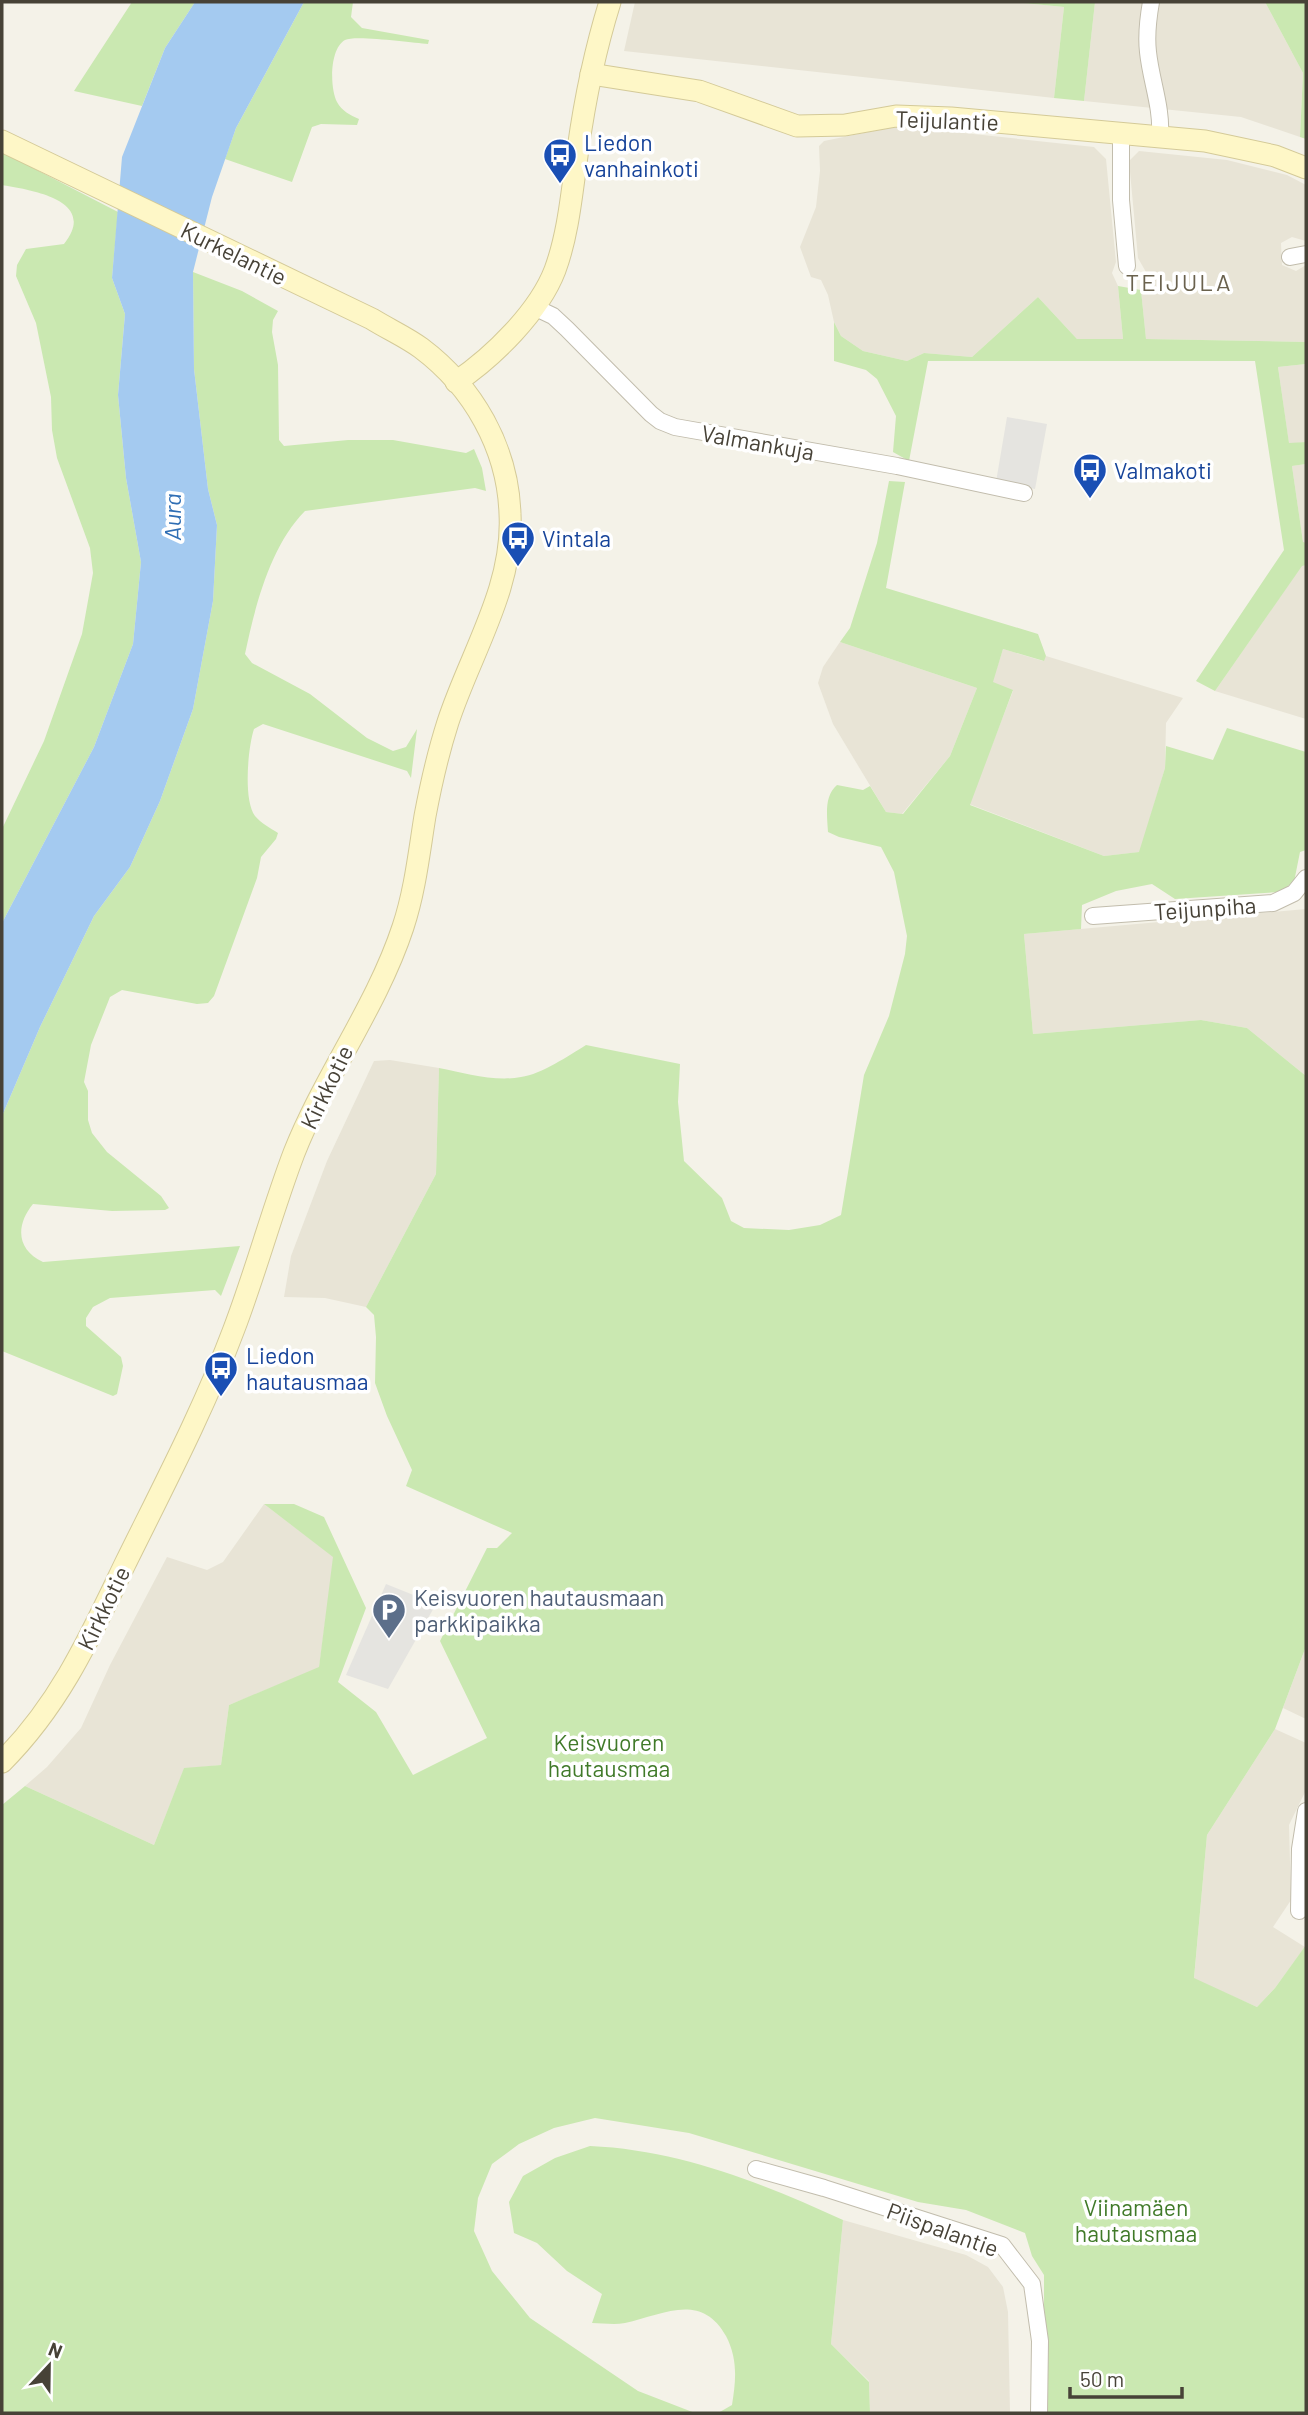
<svg xmlns="http://www.w3.org/2000/svg" width="1308" height="2415" font-family="Barlow,sans-serif">
<rect width="100%" height="100%" fill="#f4f2e8"/>
<g fill="#e8e4d6">
<path d="M 635,2 L 1013,2 L 1064,7 L 1054,98 L 624,51 Z"/>
<path d="M 1095,2 L 1265,2 L 1303,73 L 1300,137 L 1241,117 L 1084,101 Z"/>
<path d="M 898,126 L 1094,147 L 1106,159 L 1116,262 L 1112,273 L 1118,286 L 1123,339 L 1077,339 L 1038,297 L 972,357 L 924,353 L 907,361 L 863,351 L 841,336 L 834,322 L 828,295 L 821,280 L 811,277 L 800,247 L 816,207 L 820,171 L 819,146 L 824,141 Z"/>
<path d="M 1139,151 L 1227,160 L 1287,175 L 1306,185 L 1306,241 L 1292,237 L 1281,243 L 1282,265 L 1296,271 L 1306,265 L 1306,342 L 1146,339 L 1141,290 L 1146,272 L 1138,258 L 1129,161 Z"/>
<path d="M 1306,364 L 1306,442 L 1289,444 L 1278,367 Z"/>
<path d="M 1306,464 L 1306,543 L 1303,543 L 1292,466 Z"/>
<path d="M 1302,565 L 1306,565 L 1306,719 L 1215,691 Z"/>
<path d="M 840,642 L 977,688 L 950,756 L 902,814 L 886,812 L 833,724 L 818,683 L 823,667 Z"/>
<path d="M 1003,649 L 1043,661 L 1046,656 L 1183,698 L 1166,723 L 1165,768 L 1140,852 L 1104,856 L 969,804 L 1013,691 L 992,683 Z"/>
<path d="M 1306,909 L 1306,1076 L 1247,1028 L 1201,1020 L 1033,1034 L 1024,934 Z"/>
<path d="M 390,1060 L 439,1068 L 436,1174 L 366,1307 L 325,1298 L 284,1297 L 291,1256 L 327,1161 L 374,1061 Z"/>
<path d="M 264,1504 L 334,1557 L 319,1668 L 229,1705 L 221,1765 L 184,1769 L 154,1845 L 25,1786 L 47,1767 L 81,1728 L 110,1665 L 167,1557 L 207,1570 L 223,1562 Z"/>
<path d="M 1306,1632 L 1306,1719 L 1283,1708 L 1305,1649 Z"/>
<path d="M 1275,1729 L 1306,1743 L 1306,1790 L 1289,1825 L 1291,1900 L 1273,1927 L 1305,1947 L 1275,1988 L 1257,2007 L 1194,1979 L 1207,1835 Z"/>
<path d="M 843,2220 L 966,2255 L 988,2267 L 1003,2287 L 1008,2312 L 1010,2413 L 870,2413 L 869,2381 L 831,2344 Z"/>
</g>
<g fill="#cae8b1">
<path d="M 132,2 L 195,2 L 165,48 L 142,106 L 74,91 Z"/>
<path d="M 304,2 L 353,2 L 351,17 L 362,28 L 429,40 L 428,44 C 412,43 356,35 345,40 C 329,49 330,89 337,102 C 342,111 350,115 359,119 L 357,125 L 321,124 L 312,127 L 292,182 L 225,159 L 236,128 Z"/>
<path d="M 1013,2 L 1095,2 L 1084,101 L 1054,98 L 1064,7 Z"/>
<path d="M 1265,2 L 1306,2 L 1306,139 L 1300,137 L 1303,73 Z"/>
<path d="M 2,152 L 118,212 L 112,278 L 125,314 L 118,395 L 126,478 L 141,562 L 133,644 L 94,747 L 2,923 L 2,829 L 44,741 L 82,634 L 93,573 L 90,548 L 57,458 L 52,430 L 51,397 L 36,323 L 16,276 L 17,265 L 26,249 L 64,244 C 99,200 31,190 2,185 Z"/>
<path d="M 193,272 L 242,291 L 278,311 L 273,320 L 272,332 L 278,365 L 279,440 L 284,446 L 348,440 L 393,440 L 466,453 L 474,449 L 482,468 L 486,491 L 475,488 L 305,511 C 270,546 255,607 245,654 L 252,663 L 310,694 L 367,738 L 393,751 L 406,747 L 417,729 L 411,778 L 407,771 L 263,724 L 254,729 C 248,747 243,800 255,816 C 261,823 270,828 278,833 L 276,839 L 261,857 L 257,878 L 214,996 L 208,1003 L 197,1004 L 122,990 L 110,997 L 91,1045 L 84,1082 L 88,1091 L 88,1120 L 92,1133 L 107,1152 L 161,1196 L 169,1208 L 165,1210 L 112,1211 L 33,1204 C 15,1226 17,1250 43,1262 L 240,1246 L 221,1296 L 215,1290 L 110,1298 L 93,1307 L 86,1318 L 86,1326 L 121,1357 L 123,1366 L 117,1394 L 113,1396 L 2,1351 L 2,1116 L 40,1027 L 94,916 L 130,867 L 160,801 L 193,709 L 213,601 L 217,525 L 208,489 L 194,369 Z"/>
<path d="M 1118,286 L 1141,290 L 1146,339 L 1306,342 L 1306,364 L 1278,367 L 1289,443 L 1306,442 L 1306,464 L 1292,466 L 1303,542 L 1306,543 L 1306,565 L 1302,566 L 1215,691 L 1196,681 L 1284,550 L 1255,361 L 928,361 L 909,461 L 893,452 L 896,416 L 877,379 L 866,370 L 834,361 L 834,322 L 841,336 L 863,351 L 907,361 L 924,353 L 972,357 L 1038,297 L 1077,339 L 1123,339 Z"/>
<path d="M 889,481 L 905,482 L 886,588 L 1038,634 L 1046,656 L 1044,661 L 1003,649 L 993,682 L 1013,690 L 970,805 L 1104,856 L 1139,852 L 1165,768 L 1166,746 L 1213,760 L 1227,728 L 1306,752 L 1306,850 L 1300,852 L 1294,882 L 1279,892 L 1175,899 L 1152,884 L 1116,891 L 1082,905 L 1081,929 L 1024,934 L 1033,1034 L 1201,1020 L 1247,1028 L 1306,1076 L 1305,1649 L 1275,1729 L 1207,1835 L 1194,1978 L 1257,2007 L 1275,1988 L 1306,1945 L 1306,2413 L 1044,2413 L 1044,2275 L 1032,2256 L 1025,2233 L 966,2210 L 918,2202 L 689,2133 L 595,2118 L 554,2128 L 519,2144 L 492,2164 L 478,2198 L 474,2231 L 492,2271 L 530,2318 L 638,2391 L 695,2413 L 2,2413 L 2,1805 L 25,1786 L 154,1845 L 184,1768 L 221,1765 L 229,1705 L 319,1667 L 333,1557 L 264,1504 L 294,1504 L 324,1517 L 366,1608 L 338,1682 L 376,1712 L 413,1775 L 487,1738 L 440,1641 L 487,1548 L 497,1548 L 512,1533 L 406,1486 L 412,1470 L 387,1416 L 375,1383 L 376,1337 L 374,1315 L 366,1307 L 436,1174 L 439,1068 C 464,1073 495,1082 521,1077 C 542,1074 568,1056 586,1045 L 680,1064 L 678,1102 L 684,1161 L 722,1198 L 731,1221 L 744,1228 L 789,1230 L 820,1225 L 841,1215 L 864,1075 L 889,1016 L 905,954 L 907,936 L 894,872 L 881,847 L 839,837 L 828,832 C 827,815 824,796 837,785 L 863,790 L 870,786 L 886,812 L 903,814 L 950,756 L 977,688 L 840,642 L 850,628 L 877,543 Z"/>
<path d="M 590,2146 C 680,2150 762,2183 843,2220 L 831,2344 L 869,2382 L 870,2413 L 718,2413 L 732,2405 C 736,2380 738,2359 726,2336 C 701,2291 662,2315 625,2323 C 614,2325 602,2323 592,2323 L 602,2294 L 567,2271 L 537,2243 L 514,2233 L 509,2202 L 523,2176 L 555,2158 Z"/>
</g>
<g fill="#e5e4e0">
<path d="M 1007,417 L 1047,424 L 1035,489 L 996,482 Z"/>
<path d="M 386,1584 L 436,1604 L 388,1689 L 346,1675 Z"/>
</g>
<path fill="#a4caf0" d="M 195,2 L 304,2 L 236,128 L 212,197 L 193,272 L 194,369 L 208,489 L 217,525 L 213,601 L 193,709 L 160,801 L 130,867 L 94,916 L 40,1027 L 2,1116 L 2,923 L 94,747 L 133,644 L 141,562 L 126,478 L 118,395 L 125,314 L 112,278 L 122,157 L 165,48 Z"/>
<g fill="none" stroke-linecap="round" stroke-linejoin="round">
<g stroke="#c2bdad" stroke-width="18">
<g id="street">
<path d="M 1151,2 C 1148,19 1146,35 1148,52 C 1151,81 1162,107 1160,136"/>
<path d="M 1121,132 L 1121,200 L 1127,266"/>
<path d="M 1290,257 L 1306,254"/>
<path d="M 534,307 L 553,316 L 567,329 L 651,414 L 660,421 L 675,427 L 897,466 L 1024,493"/>
<path d="M 1093,916 L 1273,903 L 1294,893 L 1306,878"/>
<path d="M 1299,1911 L 1300,1849 L 1306,1811"/>
<path d="M 756,2169 L 824,2188 L 1002,2245 L 1032,2284 L 1040,2341 L 1039,2413"/>
</g>
</g>
<g stroke="#d4ca98" stroke-width="23">
<g id="secondary">
<path d="M 591,74 L 699,91 L 797,126 L 845,125 L 896,116 L 951,118 L 1205,141 L 1275,156 L 1306,168"/>
<path d="M 2,141 L 372,319 C 388,329 406,337 421,348 C 473,387 508,448 510,514 C 514,588 470,654 448,722 C 438,753 431,784 425,816 C 419,853 415,891 403,927 C 377,1006 325,1075 294,1153 C 272,1211 256,1271 234,1329 C 204,1409 163,1487 125,1564 C 90,1637 60,1704 2,1762"/>
<path d="M 456,382 C 493,357 539,312 555,270 C 569,232 572,189 578,149 C 585,99 595,50 610,2"/>
</g>
</g>
<use href="#street" stroke="#fff" stroke-width="16"/>
<use href="#secondary" stroke="#fef7c7" stroke-width="21"/>
</g>
<defs>
<g id="bus-pin" transform="scale(1.75)"><path d="M0 17L-7.5 6A9.5 9.5 0 1 1 7.5 6Z" fill="#1a4fb4" stroke="#fff"/><path d="M-5-6H5V4H4V6H2V4H-2V6H-4V4H-5ZM-3.5-4V0h7V-4ZM-3.5 1.2v1.5H-2V1.2ZM2 1.2v1.5H3.5V1.2Z" fill="#fff"/></g>
<g id="parking-pin" transform="scale(1.75)"><path d="M0 17L-7.5 6A9.5 9.5 0 1 1 7.5 6Z" fill="#5c6f8a" stroke="#fff"/><path d="M-3.5-5.5H1a3.5 3.5 0 0 1 0 7H-1V5.5H-3.5ZM-1-3.4V-.6H.8a1.4 1.4 0 0 0 0-2.8Z" fill="#fff"/></g>
</defs>
<g fill-rule="evenodd">
<use href="#bus-pin" x="560" y="155"/>
<use href="#bus-pin" x="1090" y="470"/>
<use href="#bus-pin" x="518" y="538"/>
<use href="#bus-pin" x="221" y="1368"/>
<use href="#parking-pin" x="389" y="1610"/>
</g>
<g text-anchor="middle" dominant-baseline="central" stroke-width="7" stroke-linejoin="round" paint-order="stroke">
<g font-size="23" fill="#474237" stroke="#fff">
<text transform="translate(947 120) rotate(2)">Teijulantie</text>
<text transform="translate(234 253) rotate(26)">Kurkelantie</text>
<text transform="translate(758 442) rotate(10)">Valmankuja</text>
<text transform="translate(1205 908) rotate(-4)">Teijunpiha</text>
<text transform="translate(326 1087) rotate(-64)">Kirkkotie</text>
<text transform="translate(103 1608) rotate(-64)">Kirkkotie</text>
<text transform="translate(943 2229) rotate(20)">Piispalantie</text>
</g>
<g font-size="23" fill="#164399" stroke="#fff" text-anchor="start">
<text x="584" y="142">Liedon<tspan x="584" dy="26">vanhainkoti</tspan></text>
<text x="1114" y="470">Valmakoti</text>
<text x="542" y="538">Vintala</text>
<text x="246" y="1355">Liedon<tspan x="246" dy="26">hautausmaa</tspan></text>
</g>
<g font-size="23" fill="#4e5e75" stroke="#fff" text-anchor="start">
<text x="414" y="1597">Keisvuoren hautausmaan<tspan x="414" dy="26">parkkipaikka</tspan></text>
</g>
<g font-size="23" fill="#407a29" stroke="#fff">
<text x="609" y="1742">Keisvuoren<tspan x="609" dy="26">hautausmaa</tspan></text>
<text x="1136" y="2207">Viinamäen<tspan x="1136" dy="26">hautausmaa</tspan></text>
</g>
<g font-size="24" letter-spacing="2" fill="#6a624e" stroke="#fff">
<text x="1179" y="281">TEIJULA</text>
</g>
<g font-size="24" font-style="italic" fill="#2f6eb4" stroke="#fff">
<text transform="translate(171 517) rotate(-90)">Aura</text>
</g>
</g>
<rect width="1308" height="2415" fill="none" stroke="#474237" stroke-width="7"/>
<g transform="translate(49 2366) rotate(22)" stroke="#ffffff" stroke-width="5" paint-order="stroke">
<path d="M0-5L12 26L0 18L-12 26Z" fill="#474237"/>
<text y="-10" font-size="19" font-weight="bold" text-anchor="middle" fill="#474237">N</text>
</g>
<path d="M1070 2387v10h112v-10" fill="none" stroke="#474237" stroke-width="3.5"/>
<text x="1080" y="2387" font-size="21" fill="#474237" stroke="#ffffff" stroke-width="5" paint-order="stroke">50 m</text>
</svg>
